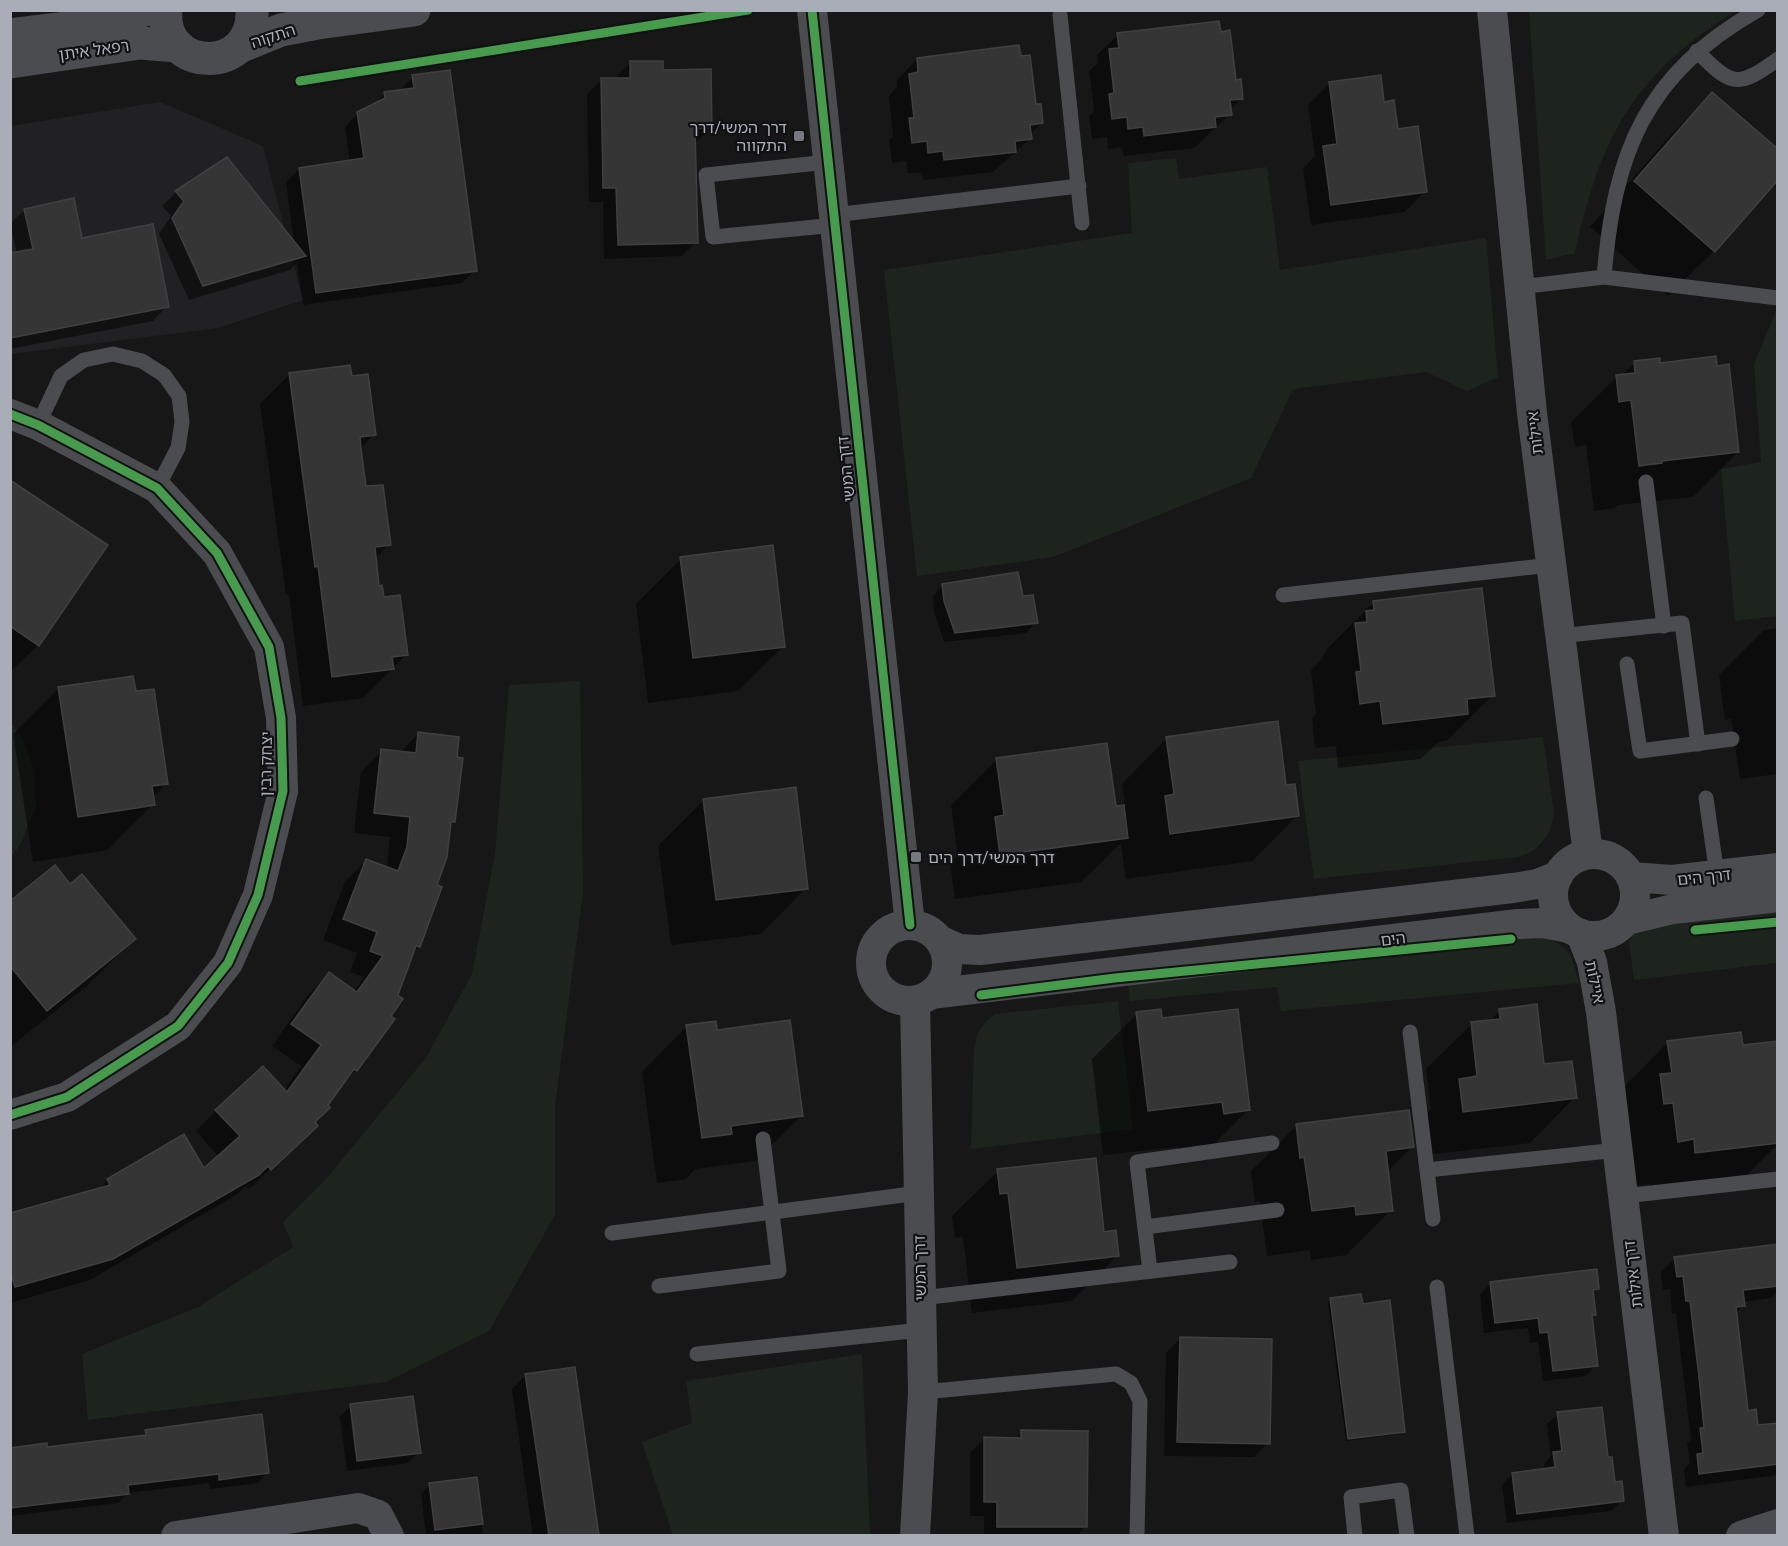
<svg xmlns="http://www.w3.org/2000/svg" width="1788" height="1546" font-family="Roboto,'Noto Sans Hebrew',sans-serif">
<rect width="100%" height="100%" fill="#171717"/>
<path fill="#212123" d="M 160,102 L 263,146 L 303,300 L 218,328 L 11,354 L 11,126 Z"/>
<g fill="#1d241e">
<path d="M 1529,11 L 1736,11 C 1633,74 1600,138 1575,253 L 1546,260 Z"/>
<path d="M 1176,158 L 1179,179 L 1267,167 L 1280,270 L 1486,238 L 1498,377 L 1467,391 L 1426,372 L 1293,389 L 1251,478 L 1053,557 L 917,576 L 884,270 L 1132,233 L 1128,163 Z"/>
<path d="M 1777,309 L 1777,616 L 1735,621 L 1721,469 L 1761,462 L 1754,364 Z"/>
<path d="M 580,681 L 583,892 L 555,1106 L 555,1215 L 489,1331 L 386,1382 L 88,1420 L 82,1354 L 198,1307 L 293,1247 L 283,1222 L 325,1180 L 426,1058 L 472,974 L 495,854 L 509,685 Z"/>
<path d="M 11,724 L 21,735 L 34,769 L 36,806 L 20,845 L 11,857 Z"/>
<path d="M 1543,737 L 1554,813 C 1551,835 1540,851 1518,857 L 1314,879 L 1298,761 Z"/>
<path d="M 1777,903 L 1777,963 L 1634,980 L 1629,943 L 1634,932 Z"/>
<path d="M 1538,934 C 1570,948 1571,950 1579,983 L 1281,1011 L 1277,987 L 1130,1001 L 1127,974 Z"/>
<path d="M 1118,1001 L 1133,1129 L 971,1149 L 974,1048 C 977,1032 982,1024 995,1014 Z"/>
<path d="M 862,1354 L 870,1535 L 673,1535 L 642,1442 L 692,1423 L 686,1381 Z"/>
</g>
<g fill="#0007">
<path d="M 1118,35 L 1235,82 L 1242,98 L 1230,110 L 1230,114 L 1194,148 L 1124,156 L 1122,147 L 1108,149 L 1107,137 L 1092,139 L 1089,116 L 1094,111 L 1089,71 L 1098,63 L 1097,55 Z"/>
<path d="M 917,59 L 1035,106 L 1042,123 L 1030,134 L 1030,139 L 993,172 L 923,180 L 922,172 L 908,173 L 906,161 L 892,163 L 889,140 L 893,136 L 889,96 L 897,87 L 897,80 Z"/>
<path d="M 630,63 L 662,72 L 711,127 L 697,142 L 694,142 L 696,242 L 682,256 L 604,259 L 603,202 L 589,202 L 587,94 L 601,80 L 616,79 L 616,77 Z"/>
<path d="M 413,77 L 475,270 L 462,283 L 303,305 L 297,263 L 290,270 L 189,300 L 159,234 L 171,216 L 162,206 L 176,192 L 294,244 L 286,182 L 299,169 L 350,162 L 345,127 L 358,113 L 372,106 L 385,94 L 400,90 Z"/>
<path d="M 1329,84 L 1383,103 L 1425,191 L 1405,212 L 1311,225 L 1303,169 L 1315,156 L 1308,105 Z"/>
<path d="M 1712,94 L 1714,251 L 1668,296 L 1590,227 L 1667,139 Z"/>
<path d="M 24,210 L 81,240 L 167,306 L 153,321 L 10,349 L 10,254 L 17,253 L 10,224 Z"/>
<path d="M 1635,363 L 1659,364 L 1738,452 L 1693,497 L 1618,505 L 1615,508 L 1594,511 L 1586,445 L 1575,447 L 1571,422 L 1617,377 L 1621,376 Z"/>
<path d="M 290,374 L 351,378 L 374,434 L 360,449 L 365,488 L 389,544 L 375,559 L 378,588 L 406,655 L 363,698 L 303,706 L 289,595 L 286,595 L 260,404 Z"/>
<path d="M 10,481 L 38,645 L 10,672 Z"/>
<path d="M 681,559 L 784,646 L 738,691 L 648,703 L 636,604 Z"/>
<path d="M 943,585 L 1022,598 L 1036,622 L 1026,633 L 944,642 L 934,612 L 933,596 Z"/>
<path d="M 1373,603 L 1493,695 L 1448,740 L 1438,742 L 1421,759 L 1338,768 L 1336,746 L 1315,748 L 1312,718 L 1316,714 L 1311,670 L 1321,660 L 1328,648 Z"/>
<path d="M 1778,628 L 1778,774 L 1740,779 L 1731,719 L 1725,720 L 1719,675 L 1764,630 Z"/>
<path d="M 132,678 L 135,693 L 167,783 L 152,798 L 153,804 L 108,850 L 33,862 L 13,734 L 58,689 Z"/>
<path d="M 418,734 L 454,821 L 449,826 L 419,947 L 412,953 L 389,1016 L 356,1070 L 338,1089 L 295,1146 L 249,1189 L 246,1186 L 236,1195 L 90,1280 L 10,1303 L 10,1215 L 98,1190 L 108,1180 L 204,1171 L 219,1157 L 196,1131 L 216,1111 L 284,1091 L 301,1066 L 272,1046 L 308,995 L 329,974 L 354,991 L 364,977 L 350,972 L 357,953 L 323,940 L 345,881 L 366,861 L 387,868 L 390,837 L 354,833 L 361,772 L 382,751 L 400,753 Z"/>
<path d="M 1167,738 L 1285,786 L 1297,816 L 1252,861 L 1126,879 L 1121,843 L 1081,882 L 955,899 L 950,863 L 958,855 L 951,805 L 997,759 L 1115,807 L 1125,806 L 1122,784 Z"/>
<path d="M 704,800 L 806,888 L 761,934 L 671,945 L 658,846 Z"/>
<path d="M 70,886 L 134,939 L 88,985 L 10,1047 L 10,903 Z"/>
<path d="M 1500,1010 L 1543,1066 L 1575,1097 L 1530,1143 L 1418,1156 L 1414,1125 L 1431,1109 L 1426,1069 L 1472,1024 L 1489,1022 Z"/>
<path d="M 1137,1014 L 1161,1020 L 1248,1110 L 1203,1155 L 1179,1158 L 1177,1147 L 1103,1155 L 1092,1059 Z"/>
<path d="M 687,1026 L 716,1032 L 801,1116 L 756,1161 L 695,1169 L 686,1179 L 657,1183 L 642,1072 Z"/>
<path d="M 1668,1042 L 1741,1047 L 1778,1042 L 1778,1144 L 1735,1187 L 1650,1197 L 1649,1184 L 1633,1186 L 1623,1088 Z"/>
<path d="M 1296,1126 L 1412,1147 L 1387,1172 L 1391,1210 L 1346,1255 L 1311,1260 L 1310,1250 L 1267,1256 L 1260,1201 L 1255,1202 L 1251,1171 Z"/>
<path d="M 998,1171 L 1103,1233 L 1117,1256 L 1072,1301 L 972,1313 L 963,1237 L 955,1238 L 952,1216 Z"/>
<path d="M 1778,1246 L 1778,1292 L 1771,1298 L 1743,1302 L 1743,1305 L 1736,1313 L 1747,1412 L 1757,1427 L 1778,1424 L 1778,1475 L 1686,1487 L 1684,1469 L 1690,1463 L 1687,1443 L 1691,1440 L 1676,1314 L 1672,1314 L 1670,1289 L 1663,1290 L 1661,1272 L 1675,1258 Z"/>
<path d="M 1490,1284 L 1598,1288 L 1592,1294 L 1594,1314 L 1591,1318 L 1596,1365 L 1586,1376 L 1543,1381 L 1538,1342 L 1530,1343 L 1528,1328 L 1484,1333 L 1480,1294 Z"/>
<path d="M 1331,1300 L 1403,1431 L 1400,1434 L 1346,1441 L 1328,1303 Z"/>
<path d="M 1180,1339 L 1268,1443 L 1254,1457 L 1164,1456 L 1166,1353 Z"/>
<path d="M 526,1375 L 598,1536 L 533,1536 L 512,1389 Z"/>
<path d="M 351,1406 L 419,1452 L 408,1463 L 347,1471 L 340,1416 Z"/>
<path d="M 1558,1414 L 1607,1459 L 1614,1483 L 1622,1500 L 1612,1511 L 1507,1523 L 1502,1485 L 1512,1474 L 1544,1470 L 1544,1464 L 1551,1456 L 1547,1424 Z"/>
<path d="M 146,1432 L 267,1473 L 258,1483 L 210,1489 L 209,1483 L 128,1493 L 118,1503 L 10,1516 L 10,1450 L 46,1449 L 140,1437 Z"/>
<path d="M 1022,1432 L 1086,1526 L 1077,1536 L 984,1536 L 984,1516 L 970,1516 L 970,1453 L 984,1439 L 1015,1439 Z"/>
<path d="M 476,1479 L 483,1536 L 426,1536 L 421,1493 L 430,1485 Z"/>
</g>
<g fill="#353536" stroke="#3f4043" stroke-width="1.5">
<path d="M 1219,21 L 1221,32 L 1230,30 L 1236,80 L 1241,79 L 1243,99 L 1230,100 L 1232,115 L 1215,117 L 1216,127 L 1144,136 L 1143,127 L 1128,129 L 1127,117 L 1112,119 L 1109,94 L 1114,93 L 1109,49 L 1119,48 L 1117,33 Z"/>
<path d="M 1019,45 L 1021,56 L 1030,55 L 1036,104 L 1041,104 L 1043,123 L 1030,125 L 1032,139 L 1015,141 L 1016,152 L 944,160 L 943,151 L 928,153 L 927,141 L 912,143 L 909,118 L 914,118 L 909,74 L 918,72 L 917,58 Z"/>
<path d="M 630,61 L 663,61 L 663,70 L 711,69 L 712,128 L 695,128 L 698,243 L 618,245 L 616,188 L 603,188 L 601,78 L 630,78 Z"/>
<path d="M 450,70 L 477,271 L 316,293 L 299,168 L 364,158 L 357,112 L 385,98 L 384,92 L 414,88 L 412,75 Z"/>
<path d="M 1381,75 L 1384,102 L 1394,100 L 1398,129 L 1418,126 L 1427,192 L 1331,205 L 1323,146 L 1337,144 L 1329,82 Z"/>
<path d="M 1712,92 L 1778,149 L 1778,180 L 1715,252 L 1634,181 Z"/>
<path d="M 227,157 L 306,256 L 203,286 L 172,218 L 184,201 L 175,191 Z"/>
<path d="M 74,198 L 82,238 L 153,224 L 169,307 L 10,338 L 10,253 L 33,249 L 24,209 Z"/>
<path d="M 1716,356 L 1717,366 L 1729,364 L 1739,452 L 1662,461 L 1662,463 L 1639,466 L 1631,400 L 1619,402 L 1616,375 L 1635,373 L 1634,361 L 1660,358 L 1660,363 Z"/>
<path d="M 350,365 L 352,376 L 368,374 L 376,435 L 360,437 L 361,449 L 366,486 L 383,485 L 391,545 L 375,547 L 379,586 L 382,585 L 384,597 L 400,595 L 408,655 L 392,657 L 394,669 L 332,677 L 318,566 L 315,567 L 289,373 Z"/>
<path d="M 10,480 L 108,545 L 39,646 L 10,626 Z"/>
<path d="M 773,545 L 785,647 L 693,658 L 680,557 Z"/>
<path d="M 1018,572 L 1023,596 L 1033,595 L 1038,623 L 955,633 L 944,601 L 942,584 Z"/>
<path d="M 1482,588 L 1495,696 L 1467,699 L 1468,714 L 1383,724 L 1380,701 L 1360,704 L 1356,672 L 1361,671 L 1355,623 L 1367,622 L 1366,611 L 1374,610 L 1373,601 Z"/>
<path d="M 133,676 L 136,691 L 154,689 L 168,784 L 152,786 L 155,805 L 78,817 L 58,687 Z"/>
<path d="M 1278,721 L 1286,785 L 1295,784 L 1299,816 L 1170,834 L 1165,796 L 1174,794 L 1166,737 Z"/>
<path d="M 418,732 L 459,737 L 457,757 L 463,758 L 455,822 L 451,822 L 447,857 L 437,885 L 442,887 L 420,947 L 416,946 L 398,995 L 403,999 L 391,1016 L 395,1019 L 357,1071 L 354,1069 L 328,1105 L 330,1108 L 315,1122 L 318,1126 L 271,1170 L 268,1166 L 259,1175 L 113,1259 L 15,1287 L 10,1271 L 10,1213 L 110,1185 L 107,1179 L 184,1134 L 204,1168 L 240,1136 L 215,1110 L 263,1066 L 287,1092 L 321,1045 L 291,1024 L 329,972 L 357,992 L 383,956 L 370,951 L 377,932 L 343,919 L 366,859 L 398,871 L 407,847 L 410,817 L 374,813 L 381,749 L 416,753 Z"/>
<path d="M 1107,743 L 1116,806 L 1124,805 L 1128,838 L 1000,855 L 995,817 L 1004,815 L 996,758 Z"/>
<path d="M 796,787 L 808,889 L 716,900 L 703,799 Z"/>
<path d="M 55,865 L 70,884 L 82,874 L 136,939 L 47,1011 L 10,966 L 10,901 Z"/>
<path d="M 1537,1004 L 1544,1064 L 1572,1061 L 1577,1098 L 1463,1112 L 1459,1079 L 1477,1076 L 1471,1022 L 1500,1019 L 1499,1009 Z"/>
<path d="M 1161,1009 L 1162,1018 L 1238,1009 L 1250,1110 L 1224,1114 L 1222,1102 L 1148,1111 L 1136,1012 Z"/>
<path d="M 790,1020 L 803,1116 L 731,1126 L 732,1134 L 702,1138 L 686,1025 L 716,1021 L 717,1030 Z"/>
<path d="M 1741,1032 L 1743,1045 L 1778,1041 L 1778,1143 L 1695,1153 L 1694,1139 L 1678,1142 L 1673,1103 L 1664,1104 L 1660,1074 L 1672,1073 L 1667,1041 Z"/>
<path d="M 1409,1110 L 1414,1147 L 1386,1151 L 1393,1211 L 1356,1215 L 1355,1206 L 1312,1211 L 1304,1157 L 1300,1158 L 1296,1124 Z"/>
<path d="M 1096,1158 L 1104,1232 L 1116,1230 L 1119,1256 L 1017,1268 L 1008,1193 L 1000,1194 L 997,1169 Z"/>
<path d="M 1778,1244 L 1778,1286 L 1743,1290 L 1745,1306 L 1736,1307 L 1748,1411 L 1756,1409 L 1758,1425 L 1778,1423 L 1778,1464 L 1699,1474 L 1697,1454 L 1703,1453 L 1700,1428 L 1704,1428 L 1699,1377 L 1690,1301 L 1686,1301 L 1683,1276 L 1677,1277 L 1674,1257 Z"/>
<path d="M 1597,1269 L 1599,1289 L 1593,1290 L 1596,1315 L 1592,1315 L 1598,1366 L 1553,1371 L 1548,1332 L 1540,1333 L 1538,1318 L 1495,1323 L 1490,1282 Z"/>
<path d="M 1361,1294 L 1363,1304 L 1390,1300 L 1405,1432 L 1348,1439 L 1330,1298 Z"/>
<path d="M 1180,1337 L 1272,1339 L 1270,1444 L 1177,1442 Z"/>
<path d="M 575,1367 L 599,1536 L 549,1536 L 525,1374 Z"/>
<path d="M 413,1396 L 421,1453 L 357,1461 L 350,1404 Z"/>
<path d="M 1602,1407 L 1608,1457 L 1612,1457 L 1615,1482 L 1622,1481 L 1624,1501 L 1517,1514 L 1512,1473 L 1555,1467 L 1553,1452 L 1562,1451 L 1557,1412 Z"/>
<path d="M 262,1414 L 269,1473 L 219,1480 L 219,1474 L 128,1485 L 129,1494 L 10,1508 L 10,1448 L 47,1443 L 47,1447 L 146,1435 L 145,1430 Z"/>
<path d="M 1021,1430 L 1088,1431 L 1087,1527 L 997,1527 L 997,1502 L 984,1502 L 984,1437 L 1021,1438 Z"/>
<path d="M 477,1477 L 483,1524 L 435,1530 L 429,1483 Z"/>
</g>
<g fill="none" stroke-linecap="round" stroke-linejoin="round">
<g stroke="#4b4c50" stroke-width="15">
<path d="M 1060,15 L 1082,223"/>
<path d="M 1697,51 C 1732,87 1738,88 1778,59"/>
<path d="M 828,162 L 706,175 L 713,237 L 835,225"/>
<path d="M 834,215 L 1079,186"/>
<path d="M 1604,277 C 1614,153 1645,74 1758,10"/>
<path d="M 1520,287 L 1604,277 L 1778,298"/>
<path d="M 38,425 L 61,376 L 84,360 L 113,354 L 142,361 L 164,375 L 179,396 L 182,422 L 178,448 L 157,488"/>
<path d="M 1646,482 L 1664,626"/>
<path d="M 1283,595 L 1551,565"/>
<path d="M 1559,636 L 1682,623 L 1698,744"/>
<path d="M 1627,664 L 1640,751 L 1732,739"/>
<path d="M 1706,798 L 1717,875"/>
<path d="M 1410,1032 L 1433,1219"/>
<path d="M 1427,1170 L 1618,1150"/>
<path d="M 1624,1196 L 1778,1179"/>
<path d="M 1145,1227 L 1277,1210"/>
<path d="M 612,1233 L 919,1193"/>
<path d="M 1150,1271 L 1137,1162 L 1272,1143"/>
<path d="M 659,1286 L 779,1271 L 763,1139"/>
<path d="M 1437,1287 L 1467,1536"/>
<path d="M 921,1298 L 1230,1262"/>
<path d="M 697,1354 L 921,1330"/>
<path d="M 923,1392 L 1116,1374 L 1131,1383 L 1140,1401 L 1137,1536"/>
<path d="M 1355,1536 L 1351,1497 L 1401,1490 L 1407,1536"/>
</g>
<g stroke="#4b4c50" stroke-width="30">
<path d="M 812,10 L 910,925"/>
<path d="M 1492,10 L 1532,413 L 1588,854"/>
<path d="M 10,414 L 38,425 L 157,488 L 217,553 L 269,647 L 281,718 L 283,791 L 258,895 L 228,963 L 178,1026 L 67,1097 L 10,1115"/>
<circle cx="1594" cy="895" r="41"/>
<path d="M 1631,877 L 1672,880 L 1778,868"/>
<path d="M 1627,920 L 1673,909 L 1778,897"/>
<circle cx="909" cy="963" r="38"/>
<path d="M 1581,934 L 1592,962 L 1601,1012 L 1664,1536"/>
<path d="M 941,941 L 959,949 L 980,950 L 1513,888 L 1537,884 L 1558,876"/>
<path d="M 931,994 L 1518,924 L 1543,923 L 1569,928"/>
<path d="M 176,1536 L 358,1508 L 378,1515 L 389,1536"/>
<path d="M 915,1536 L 923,1392 L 915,1001"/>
<path d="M 1741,1536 L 1778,1524"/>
</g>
<g stroke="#4b4c50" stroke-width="33">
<path d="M 166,10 C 160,73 255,76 252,10"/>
<path d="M 10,35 L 107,23 L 145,10"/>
<path d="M 239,47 L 281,30 L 318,23 L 414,10"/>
<path d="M 10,62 L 140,43 L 178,46"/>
</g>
<g stroke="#111113" stroke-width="13">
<g id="cycleway">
<path d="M 812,10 L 910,925"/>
<path d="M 300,81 L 748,10"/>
<path d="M 10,414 L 38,425 L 157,488 L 217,553 L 269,647 L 281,718 L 283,791 L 258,895 L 228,963 L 178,1026 L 67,1097 L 10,1115"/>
<path d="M 1695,930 L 1778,922"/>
<path d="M 981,995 L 1115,978 L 1511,939"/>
</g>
</g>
<use href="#cycleway" stroke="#469c4c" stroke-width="9"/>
</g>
<g fill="#757880" stroke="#111113" stroke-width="2">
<rect x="793" y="130" width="12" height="12" rx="3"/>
<rect x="910" y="851" width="12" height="12" rx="3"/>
</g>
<g text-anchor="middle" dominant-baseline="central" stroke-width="4.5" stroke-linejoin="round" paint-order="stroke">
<g font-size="16" fill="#a8adb8" stroke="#111113">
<text transform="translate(273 36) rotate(-18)">התקוה</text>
<text transform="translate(94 50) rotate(-8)">רפאל איתן</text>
<text transform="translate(1535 433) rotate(-97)">איילות</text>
<text transform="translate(846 469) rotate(-96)">דדך המשי</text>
<text transform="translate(266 764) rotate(-89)">יצחק רבין</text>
<text transform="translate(1704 877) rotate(-6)">דרך הים</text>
<text transform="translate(1393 939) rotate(-7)">הים</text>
<text transform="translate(1595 982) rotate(78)">איילות</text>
<text transform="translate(920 1268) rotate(-91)">דרך המשי</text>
<text transform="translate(1633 1274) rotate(-97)">דרך אילות</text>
</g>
<g font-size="16" fill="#a8adb8" stroke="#111113" text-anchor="end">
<text x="787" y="127">דרך המשי/דרך<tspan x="787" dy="18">התקווה</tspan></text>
<text x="928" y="857" text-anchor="start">דרך המשי/דרך הים</text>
</g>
</g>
<rect width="1788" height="1546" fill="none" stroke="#a8adb8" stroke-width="24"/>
</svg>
